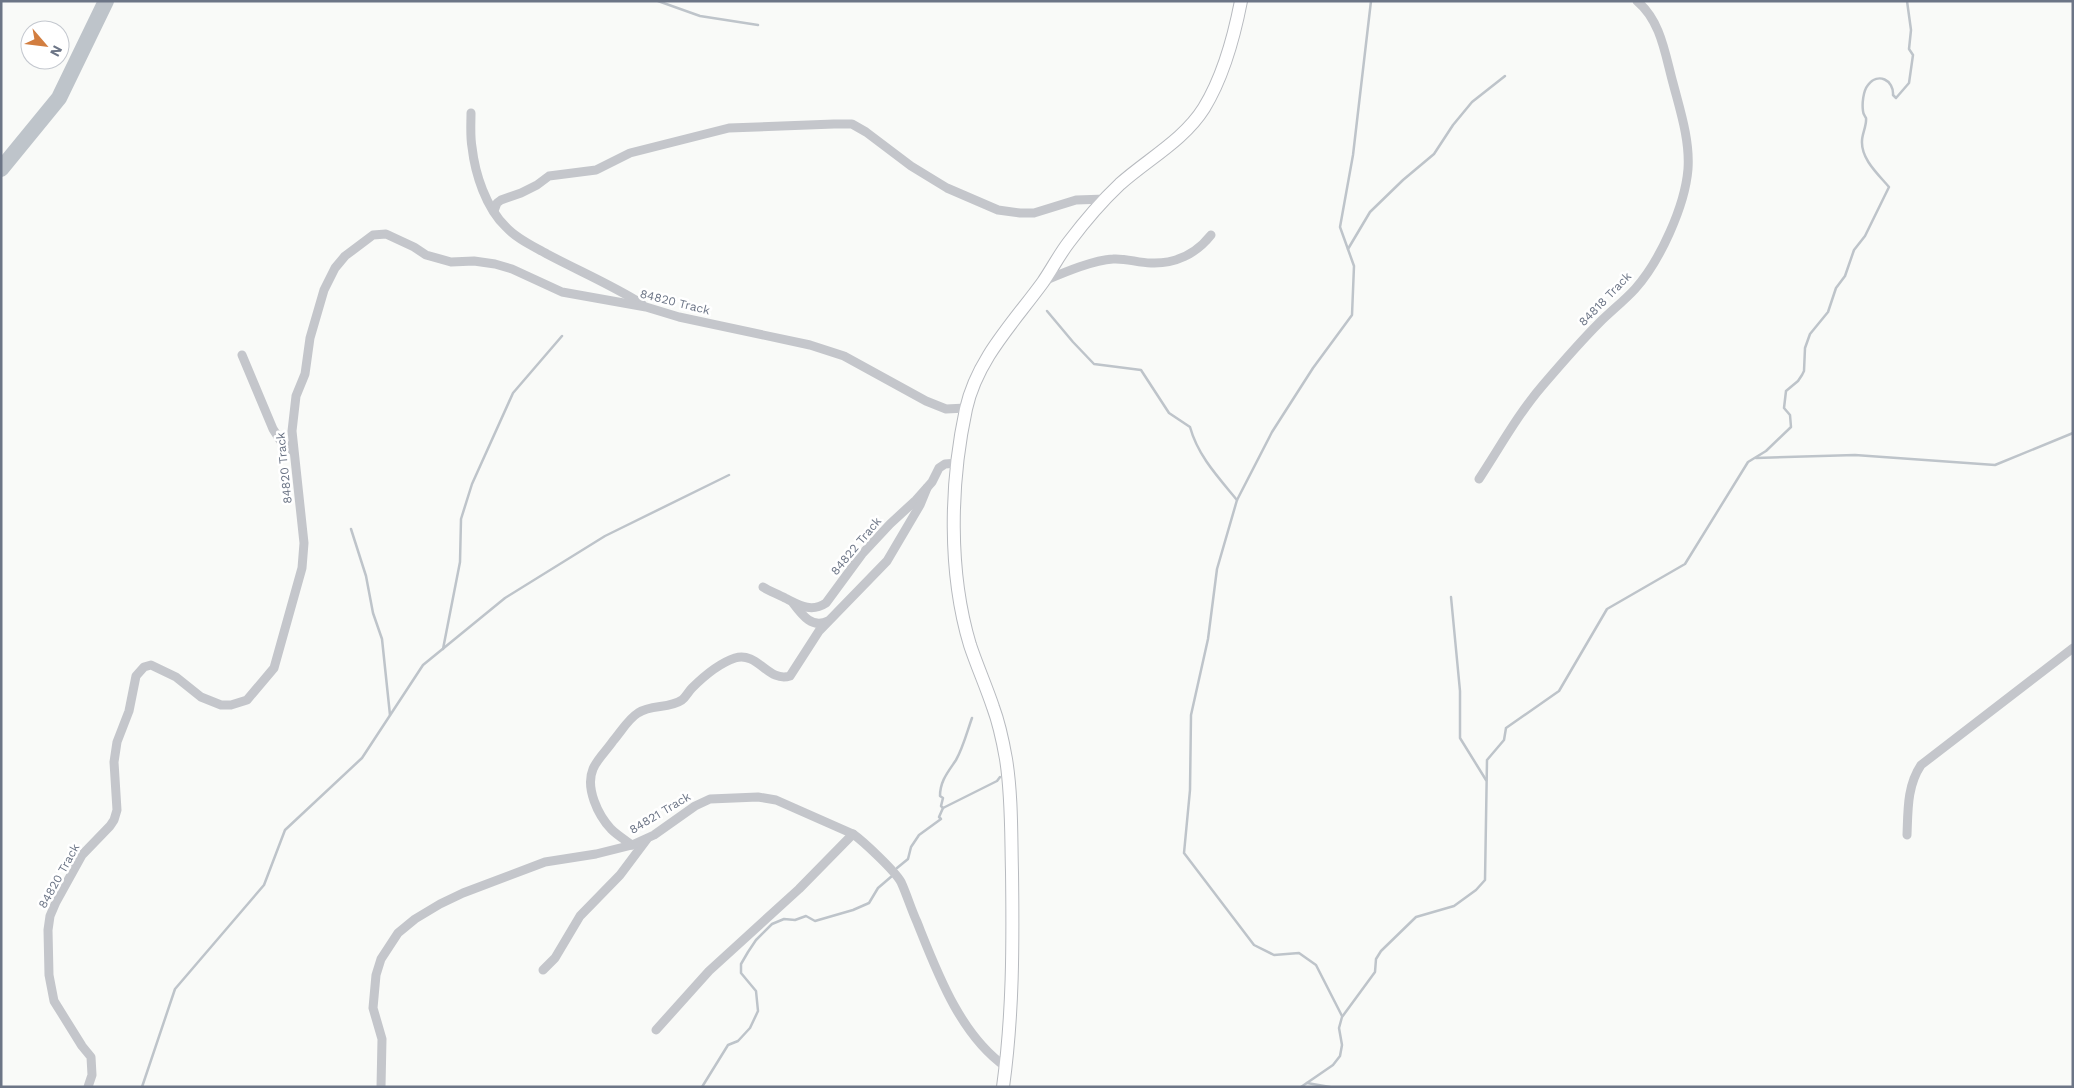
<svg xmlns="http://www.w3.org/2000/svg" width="2074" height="1088" font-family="'Work Sans',sans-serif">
<rect width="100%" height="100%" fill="#f9faf8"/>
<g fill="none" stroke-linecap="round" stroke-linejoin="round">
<g stroke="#bec4ca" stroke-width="2.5">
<path d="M 658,1 L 700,16 L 758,25"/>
<path d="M 1348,249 L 1370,212 L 1403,180 L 1434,154 L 1453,125 L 1472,102 L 1505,76"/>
<path d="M 1047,311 L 1073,342 L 1094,364 L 1141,370 L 1169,413 L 1190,427 C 1198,456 1218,477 1237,500"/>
<path d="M 1756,458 L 1855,455 L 1995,465 L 2073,433"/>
<path d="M 351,529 L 366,576 L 373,613 L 382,639 L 390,715"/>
<path d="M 1451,597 L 1460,691 L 1460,738 L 1486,780"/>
<path d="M 443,649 L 460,562 L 461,519 L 472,484 L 513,393 L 562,336"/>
<path d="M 943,808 L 941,806 L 943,798 L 940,796 C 940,781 948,772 956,760 C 963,748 967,732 972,718"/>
<path d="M 897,868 L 908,859 L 911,847 L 919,835 L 941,819 L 939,817 L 943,808 L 997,781 L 1000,777"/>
<path d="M 1342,1016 L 1316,965 L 1299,953 L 1274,955 L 1254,945 L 1184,853 L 1190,790 L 1191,715 L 1208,639 L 1217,569 L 1237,500 L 1272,432 L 1313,368 L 1352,315 L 1354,266 L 1340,227 L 1353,155 L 1371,1"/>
<path d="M 1307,1083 L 1330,1087"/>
<path d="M 142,1087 L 175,989 L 264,885 L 285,830 L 362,758 L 423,665 L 505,598 L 605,536 L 729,475"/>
<path d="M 702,1087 L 728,1045 L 738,1041 L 750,1028 L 758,1011 L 756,991 L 741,973 L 741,964 L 748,952 L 756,940 L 772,924 L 784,919 L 795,920 L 806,916 L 815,921 L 853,910 L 869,903 L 878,888 L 892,876"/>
<path d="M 1301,1087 L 1333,1065 L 1340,1056 L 1342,1045 L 1339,1028 L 1342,1017 L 1375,972 L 1376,959 L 1381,951 L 1416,917 L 1454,906 L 1476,890 L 1485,880 L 1487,760 L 1504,740 L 1506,728 L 1559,691 L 1607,609 L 1685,564 L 1748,462 L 1766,451 L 1791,427 L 1790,415 L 1784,408 L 1786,391 L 1798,381 L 1802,375 L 1804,371 L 1805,348 L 1810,334 L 1828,312 L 1836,288 L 1845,276 L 1854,250 L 1865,236 L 1889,187 C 1878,174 1861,159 1862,141 C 1862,134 1867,125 1866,118 C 1865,116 1863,114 1863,111 C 1862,104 1863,91 1868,85 C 1878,72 1894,80 1893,95 L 1896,98 L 1909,83 L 1913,55 L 1909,49 L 1911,30 L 1907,1"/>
</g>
<path stroke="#bec4ca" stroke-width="16" d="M 1,169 L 59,98 L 106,1"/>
<g stroke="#b7babf" stroke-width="14">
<path id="secondary" d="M 1003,1087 C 1013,1015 1013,944 1012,872 C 1011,835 1012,796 1006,759 C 1003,742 999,723 993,707 C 986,686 977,666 970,645 C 948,572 950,483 966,409 C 977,359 1014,322 1043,282 C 1052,269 1059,255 1069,242 C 1084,222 1102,201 1120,184 C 1148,159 1184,140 1204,108 C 1223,77 1234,37 1241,1"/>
</g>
<g stroke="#c4c6cb" stroke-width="9">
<path d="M 471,113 C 471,124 470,136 472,147 C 475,174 486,208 506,227 C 517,239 533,246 547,254 C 579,271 612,285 642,304"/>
<path d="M 494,211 L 497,203 L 501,200 L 521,193 L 537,185 L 549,176 L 596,170 L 630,153 L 729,128 L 834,124 L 852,124 L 866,132 L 911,166 L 947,188 L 998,210 L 1020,213 L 1034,213 L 1076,200 L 1106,199"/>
<path d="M 1044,281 C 1063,273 1093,260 1113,259 C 1126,258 1138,263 1151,263 C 1175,264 1196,254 1211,235"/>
<path d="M 242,355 L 273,429 L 280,440 L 293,451"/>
<path d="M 1479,479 C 1500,447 1518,414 1543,385 C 1561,364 1580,342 1599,323 C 1611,311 1624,301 1635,289 C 1660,261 1685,206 1688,169 C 1690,140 1680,110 1673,83 C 1665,54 1661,21 1637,1"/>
<path d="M 763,587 C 769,591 778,594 785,598 C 799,605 811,613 826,603 L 862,554 L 890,524 L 916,500 L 932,482 L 939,468 L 945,464 L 958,463"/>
<path d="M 793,603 C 802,615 812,629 828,621"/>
<path d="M 1907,835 C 1908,810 1907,786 1921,765 L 2073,648"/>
<path d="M 632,845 C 625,840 617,835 611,829 C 598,815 585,788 593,769 C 597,759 607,750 613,741 C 621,732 628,719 638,713 C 651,704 669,709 682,700 C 686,697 688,692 692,688 C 703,677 720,663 735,658 C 758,651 768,683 790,676 L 819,631 L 887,561 L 920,505 L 927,488"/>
<path d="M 543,970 L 555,958 L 580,916 L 620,875 L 647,839"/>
<path d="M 656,1030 L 709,971 L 799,889 L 853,834"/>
<path d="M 88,1087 L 92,1075 L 91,1057 L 82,1046 L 54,1001 L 49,975 L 48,930 L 50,916 L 56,902 L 82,855 L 110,826 L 114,820 L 117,810 L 114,762 L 117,742 L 129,711 L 136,676 L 144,667 L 151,665 L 176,677 L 201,697 L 221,705 L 231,705 L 247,700 L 274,668 L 302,568 L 304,543 L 292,431 L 296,396 L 305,374 L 310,338 L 324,290 L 335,268 L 345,256 L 373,235 L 386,234 L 414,247 L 426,255 L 451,262 L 474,261 L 495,264 L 512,269 L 562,292 L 646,307 L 679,317 L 810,345 L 844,356 L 926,401 L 946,409 L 966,408"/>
<path d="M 381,1087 L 382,1039 L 373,1008 L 376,975 L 381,959 L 398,933 L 415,919 L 440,904 L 463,893 L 545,862 L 596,854 L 632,845 L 654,835 L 695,806 L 710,799 L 758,797 L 776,800 L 853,834 C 863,841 895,871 901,882 C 907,895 911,909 917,922 C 937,972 960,1035 1006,1067"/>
</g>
<use href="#secondary" stroke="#fff" stroke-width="12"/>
</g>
<g text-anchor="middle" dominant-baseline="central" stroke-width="5" stroke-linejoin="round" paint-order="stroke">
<g font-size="12" fill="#6c7586" stroke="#fff">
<text transform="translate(1605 299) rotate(-46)">84818 Track</text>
<text transform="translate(675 302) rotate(14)">84820 Track</text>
<text transform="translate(284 468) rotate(-96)">84820 Track</text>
<text transform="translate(856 546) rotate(-50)">84822 Track</text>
<text transform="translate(660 813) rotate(-31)">84821 Track</text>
<text transform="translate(59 876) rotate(-61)">84820 Track</text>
</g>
</g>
<rect width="2074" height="1088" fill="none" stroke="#6c7586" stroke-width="5"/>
<g transform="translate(45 45) rotate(118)"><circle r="24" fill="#ffffff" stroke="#c4c8cf"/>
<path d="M0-4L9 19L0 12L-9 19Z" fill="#d27e40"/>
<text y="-8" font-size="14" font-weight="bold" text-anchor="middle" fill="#6c7586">N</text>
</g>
</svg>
